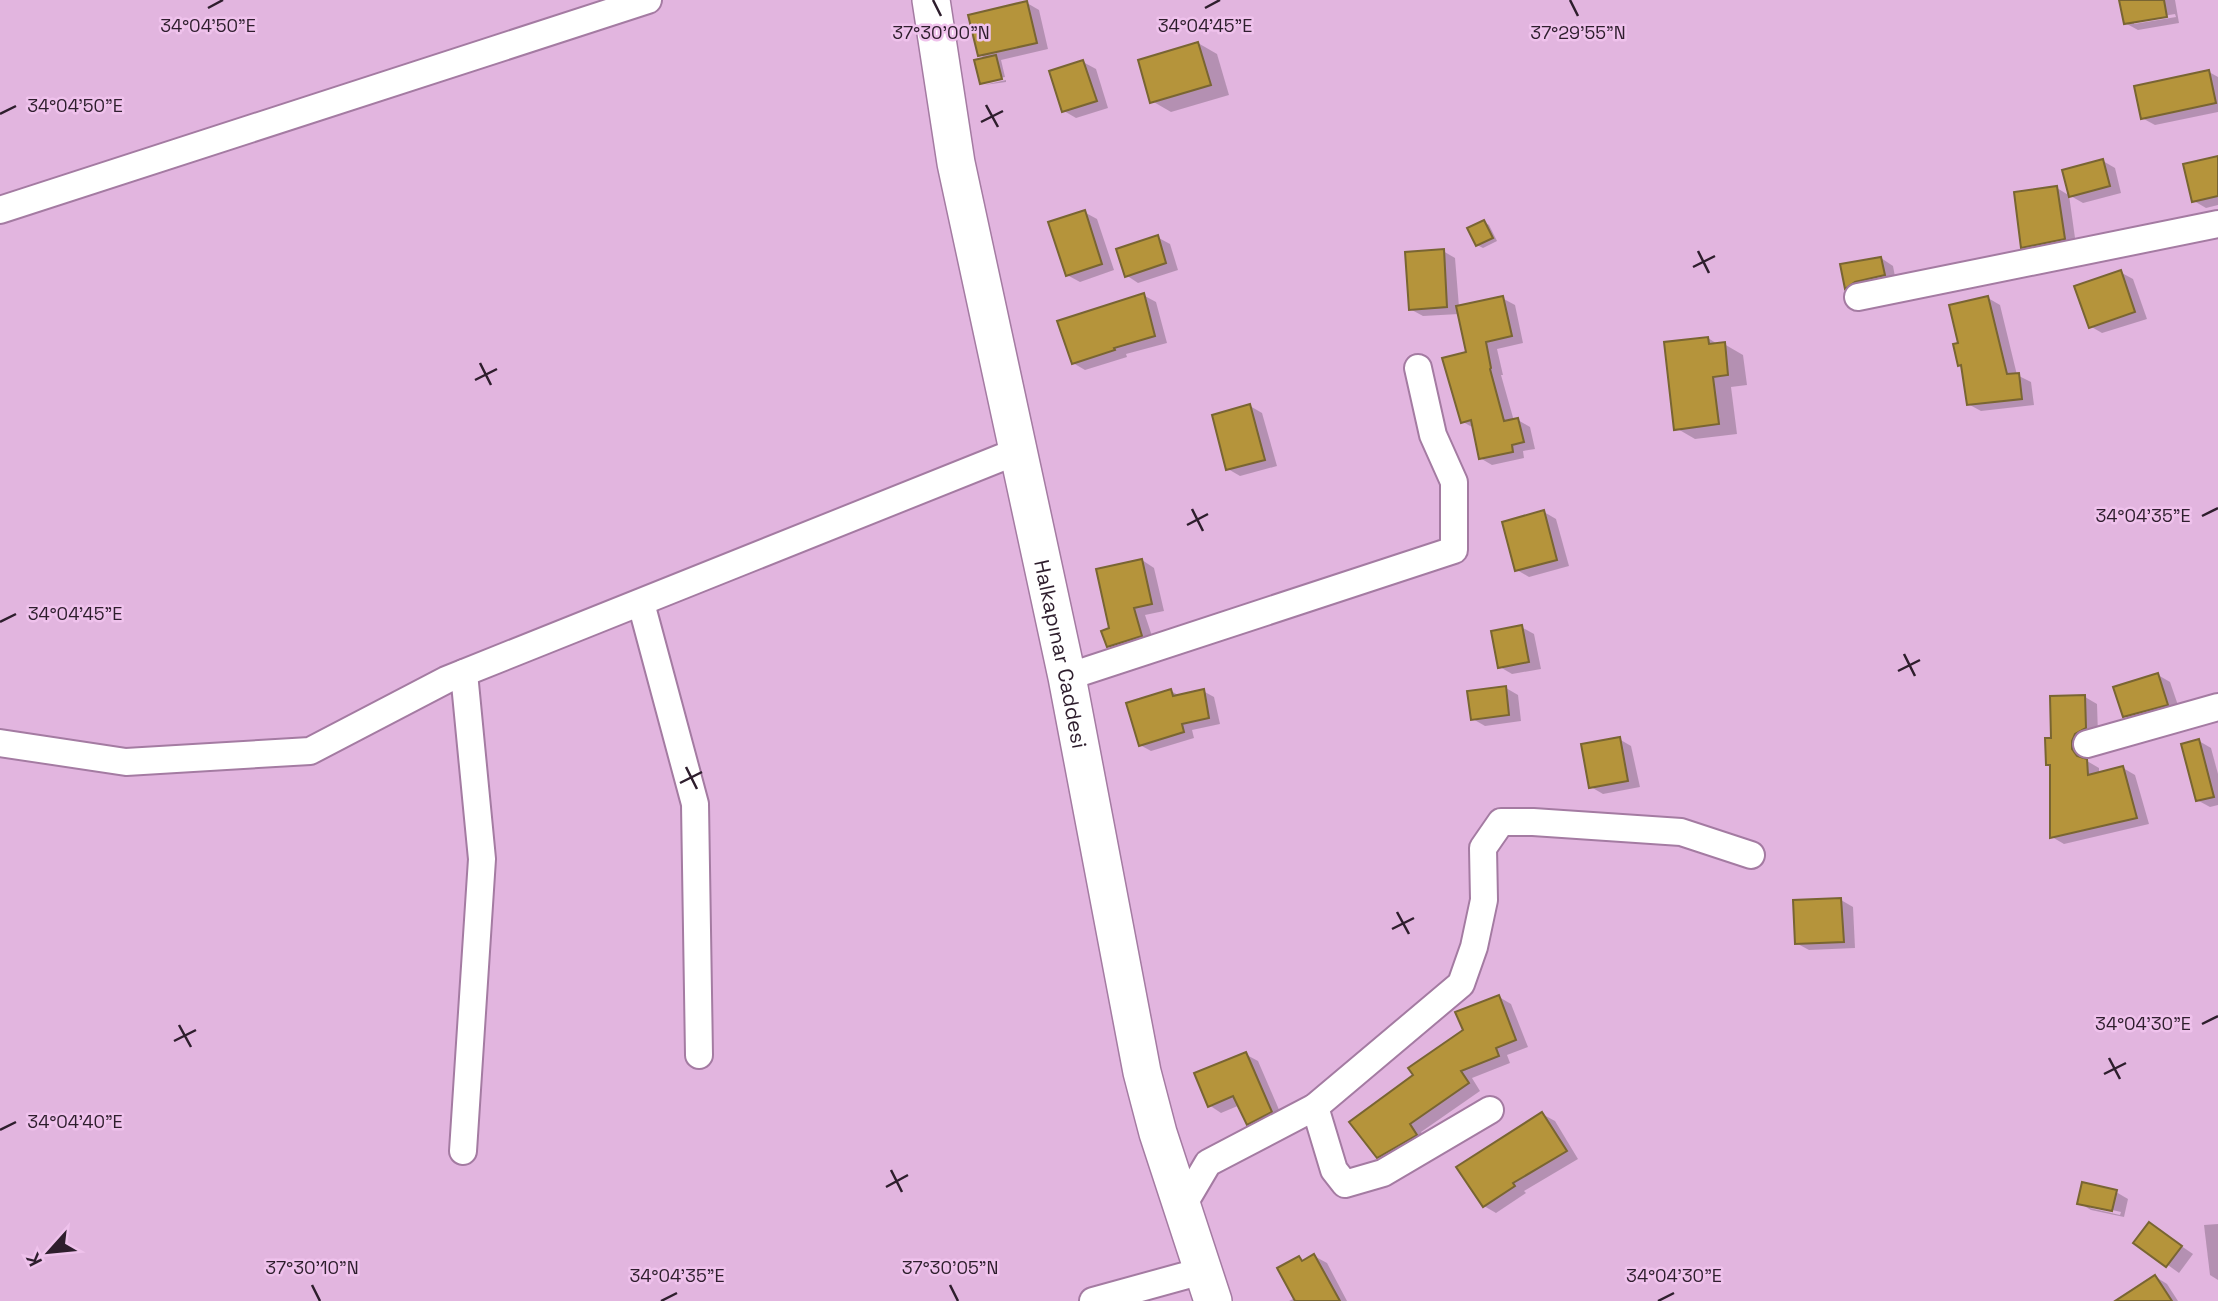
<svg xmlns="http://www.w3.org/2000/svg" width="2218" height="1301" font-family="'Space Grotesk',sans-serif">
<rect width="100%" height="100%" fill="#e2b5df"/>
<g fill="#0003" fill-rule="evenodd">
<path d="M 2121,0 L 2175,0 L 2179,23 L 2138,30 L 2125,23 ZM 2175,14 L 2176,17 L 2134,24 L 2134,21 Z"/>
<path d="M 1027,3 L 1039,10 L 1048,49 L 1001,60 L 1005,77 L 984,81 L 984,84 L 981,83 L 986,59 L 980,55 Z"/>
<path d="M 1198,43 L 1217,54 L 1229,95 L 1171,112 L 1152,101 Z"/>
<path d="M 1083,62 L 1096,69 L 1108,108 L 1076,118 L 1064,111 Z"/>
<path d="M 2209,72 L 2218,77 L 2218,112 L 2155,125 L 2142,118 Z"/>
<path d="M 1006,80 L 1006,82 L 984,85 Z"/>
<path d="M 2218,158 L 2218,205 L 2206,208 L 2194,201 Z"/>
<path d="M 2103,161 L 2115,168 L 2121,193 L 2083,203 L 2069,195 L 2076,245 L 2035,254 L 2023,247 L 2057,188 L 2070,196 Z"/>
<path d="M 1084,212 L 1097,219 L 1114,270 L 1080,282 L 1067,275 Z"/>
<path d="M 1484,222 L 1489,225 L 1497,241 L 1483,248 L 1477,245 Z"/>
<path d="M 1157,237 L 1170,244 L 1178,270 L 1138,283 L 1126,275 Z"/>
<path d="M 1443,251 L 1455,258 L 1459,307 L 1502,298 L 1515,305 L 1523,343 L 1497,349 L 1503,375 L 1501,375 L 1514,421 L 1518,420 L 1530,427 L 1535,449 L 1523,451 L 1524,458 L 1492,465 L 1480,458 L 1474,428 L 1463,422 L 1468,353 L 1459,314 L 1423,316 L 1410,309 Z"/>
<path d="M 1881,258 L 1893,266 L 1896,282 L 1858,295 L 1846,288 L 1842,266 Z"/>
<path d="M 2120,272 L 2133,279 L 2147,319 L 2102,333 L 2090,326 Z"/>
<path d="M 1143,295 L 1156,302 L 1167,343 L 1126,354 L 1127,357 L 1085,370 L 1073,363 Z"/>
<path d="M 1988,298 L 2000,305 L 2017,375 L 2031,382 L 2034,405 L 1981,411 L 1968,404 L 1963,367 L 1959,365 L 1960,345 Z"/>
<path d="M 1708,338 L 1719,345 L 1724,344 L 1743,355 L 1747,385 L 1731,387 L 1737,434 L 1695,439 L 1676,428 Z"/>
<path d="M 1250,406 L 1262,413 L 1277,466 L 1240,476 L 1228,469 Z"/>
<path d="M 1544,512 L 1556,519 L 1569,566 L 1529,577 L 1517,570 Z"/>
<path d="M 1142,560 L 1154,568 L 1164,611 L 1145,615 L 1154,642 L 1120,653 L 1108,646 L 1111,629 Z"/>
<path d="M 1521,627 L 1534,634 L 1541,669 L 1512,674 L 1500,667 Z"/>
<path d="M 2158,675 L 2170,682 L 2180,711 L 2137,723 L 2125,716 Z"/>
<path d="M 1506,688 L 1518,695 L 1521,721 L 1485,726 L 1473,719 Z"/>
<path d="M 1171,691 L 1180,696 L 1203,691 L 1214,697 L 1220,724 L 1192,730 L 1194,738 L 1151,751 L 1140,745 Z"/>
<path d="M 2085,697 L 2097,704 L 2098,735 L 2084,756 L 2087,761 L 2099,768 L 2099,774 L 2123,768 L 2135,775 L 2149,824 L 2064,844 L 2052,837 L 2052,766 L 2048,764 L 2053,739 Z"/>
<path d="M 1619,739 L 1631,746 L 1640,787 L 1603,794 L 1591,787 Z"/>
<path d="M 2199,741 L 2211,748 L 2218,774 L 2218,805 L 2210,807 L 2197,800 Z"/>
<path d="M 1841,900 L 1853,907 L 1855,948 L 1809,950 L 1796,943 Z"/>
<path d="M 1499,997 L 1511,1004 L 1528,1047 L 1507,1055 L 1510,1063 L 1472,1078 L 1480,1091 L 1421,1132 L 1428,1142 L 1390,1164 L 1378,1157 L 1415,1075 Z"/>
<path d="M 1245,1054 L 1258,1061 L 1283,1119 L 1260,1131 L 1248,1124 L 1240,1105 L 1221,1113 L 1209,1105 Z"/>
<path d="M 1542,1114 L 1555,1121 L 1578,1159 L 1524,1191 L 1526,1193 L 1496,1213 L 1484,1206 Z"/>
<path d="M 2116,1192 L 2128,1199 L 2124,1217 L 2091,1210 L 2079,1203 ZM 2090,1205 L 2121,1212 L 2120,1215 L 2090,1208 Z"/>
<path d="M 2149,1224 L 2193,1254 L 2179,1273 L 2136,1242 Z"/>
<path d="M 2218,1224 L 2218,1280 L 2210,1275 L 2204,1225 Z"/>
<path d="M 1314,1256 L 1327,1263 L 1347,1301 L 1289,1301 L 1295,1298 L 1299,1259 L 1304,1261 Z"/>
<path d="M 2156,1277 L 2167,1284 L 2178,1301 L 2138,1301 Z"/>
</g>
<g fill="#b5943b" stroke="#796532" stroke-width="2">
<path d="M 2119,0 L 2164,0 L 2167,17 L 2124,24 Z"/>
<path d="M 1027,1 L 1037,43 L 978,56 L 968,15 Z"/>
<path d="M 1198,42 L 1211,85 L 1150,103 L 1138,60 Z"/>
<path d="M 996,55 L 1002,79 L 980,84 L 974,60 Z"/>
<path d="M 1083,60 L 1097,101 L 1062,112 L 1049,71 Z"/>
<path d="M 2209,70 L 2216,103 L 2141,119 L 2134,86 Z"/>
<path d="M 2218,156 L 2218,196 L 2192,202 L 2183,164 Z"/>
<path d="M 2103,159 L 2110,186 L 2069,197 L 2062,170 Z"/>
<path d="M 2057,186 L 2065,239 L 2021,248 L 2014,192 Z"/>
<path d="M 1085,210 L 1102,264 L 1066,276 L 1048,222 Z"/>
<path d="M 1484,220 L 1493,238 L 1476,246 L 1467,228 Z"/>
<path d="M 1158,235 L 1166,263 L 1125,277 L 1116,249 Z"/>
<path d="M 1444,249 L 1447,307 L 1409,310 L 1405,252 Z"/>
<path d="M 1881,257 L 1885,275 L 1855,282 L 1845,289 L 1840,264 Z"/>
<path d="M 2121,270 L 2135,312 L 2089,328 L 2074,286 Z"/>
<path d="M 1144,293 L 1155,336 L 1114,348 L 1115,350 L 1072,364 L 1057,321 Z"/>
<path d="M 1503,296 L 1512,336 L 1486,342 L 1491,368 L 1490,369 L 1504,421 L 1518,418 L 1524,442 L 1512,445 L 1513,452 L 1479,459 L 1471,420 L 1461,423 L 1442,358 L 1466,352 L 1456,306 Z"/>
<path d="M 1988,296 L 2007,374 L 2019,373 L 2022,399 L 1967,405 L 1961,365 L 1958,366 L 1953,344 L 1958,343 L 1949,305 Z"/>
<path d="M 1708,337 L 1709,344 L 1725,342 L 1728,375 L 1713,377 L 1719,424 L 1674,430 L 1664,342 Z"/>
<path d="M 1250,404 L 1265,460 L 1226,470 L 1212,415 Z"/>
<path d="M 1544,510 L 1557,560 L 1515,571 L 1502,522 Z"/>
<path d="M 1142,559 L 1152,604 L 1134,608 L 1142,636 L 1107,647 L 1101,631 L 1109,628 L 1096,569 Z"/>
<path d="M 1522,625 L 1529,662 L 1498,668 L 1491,631 Z"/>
<path d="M 2158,673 L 2168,705 L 2123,717 L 2113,687 Z"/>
<path d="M 1506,686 L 1509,715 L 1471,720 L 1467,691 Z"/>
<path d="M 1171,689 L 1173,696 L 1204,689 L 1209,718 L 1182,724 L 1184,732 L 1139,746 L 1126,703 Z"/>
<path d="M 2085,695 L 2086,728 L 2075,734 L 2072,741 L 2072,749 L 2077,756 L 2087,759 L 2088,775 L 2123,766 L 2137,818 L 2050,838 L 2050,765 L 2046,765 L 2045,738 L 2051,738 L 2050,696 Z"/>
<path d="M 1620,737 L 1628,781 L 1589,788 L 1581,744 Z"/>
<path d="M 2199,739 L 2214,797 L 2196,801 L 2181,744 Z"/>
<path d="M 1841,898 L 1844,942 L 1795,944 L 1793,900 Z"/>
<path d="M 1499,995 L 1516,1040 L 1496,1048 L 1499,1056 L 1461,1071 L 1469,1083 L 1410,1124 L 1417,1135 L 1377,1158 L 1349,1122 L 1413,1075 L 1408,1068 L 1463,1030 L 1455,1012 Z"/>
<path d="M 1246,1052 L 1272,1112 L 1247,1125 L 1233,1096 L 1208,1107 L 1194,1073 Z"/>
<path d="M 1542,1112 L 1567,1151 L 1513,1183 L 1515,1186 L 1483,1207 L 1456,1167 Z"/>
<path d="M 2082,1182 L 2117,1190 L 2112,1211 L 2077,1204 Z"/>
<path d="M 2149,1222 L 2182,1246 L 2166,1267 L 2133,1243 Z"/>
<path d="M 1314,1254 L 1340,1301 L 1295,1301 L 1277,1268 L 1299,1256 L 1302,1261 Z"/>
<path d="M 2155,1275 L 2172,1301 L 2115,1301 Z"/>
</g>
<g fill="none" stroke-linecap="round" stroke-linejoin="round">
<g stroke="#a47ba2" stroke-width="30">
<g id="minor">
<path d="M 0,210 L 648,0"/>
<path d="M 1858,297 L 2218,224"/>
<path d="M 641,603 L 695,804 L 699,1055"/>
<path d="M 1067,677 L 1454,550 L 1454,482 L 1433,435 L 1418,368"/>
<path d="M 0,743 L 126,762 L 310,751 L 446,680 L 1018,451"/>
<path d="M 2087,744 L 2218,707"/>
<path d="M 1315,1107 L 1334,1170 L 1345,1184 L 1383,1173 L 1490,1110"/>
<path d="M 463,1151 L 482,859 L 464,673"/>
<path d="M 1182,1207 L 1208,1163 L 1315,1107 L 1461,984 L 1474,947 L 1484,900 L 1483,848 L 1501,822 L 1533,822 L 1681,832 L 1751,855"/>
<path d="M 1093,1301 L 1202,1271"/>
</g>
</g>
<g stroke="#a47ba2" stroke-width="40">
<g id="secondary">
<path id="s1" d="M 931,0 L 956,163 L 1067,677 L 1142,1072 L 1158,1133 L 1213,1301"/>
</g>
</g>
<use href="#minor" stroke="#fff" stroke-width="26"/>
<use href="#secondary" stroke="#fff" stroke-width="37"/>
</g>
<path fill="none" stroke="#2e1e2d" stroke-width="2.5" d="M 933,0 L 941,16M 1570,0 L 1578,16M 208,8 L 223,0M 1205,8 L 1220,0M 986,105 L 998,127M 0,114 L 16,106M 981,122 L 1003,111M 1698,251 L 1709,273M 1693,267 L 1715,256M 480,363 L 491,385M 475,380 L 497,369M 1192,509 L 1203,531M 2202,516 L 2218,508M 1187,525 L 1208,514M 0,622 L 16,614M 1904,654 L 1915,676M 1898,671 L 1920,660M 686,767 L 697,789M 680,783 L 702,772M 1397,912 L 1409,934M 1392,929 L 1414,918M 2202,1024 L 2218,1016M 179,1025 L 191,1047M 174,1041 L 196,1030M 2109,1058 L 2120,1079M 2104,1074 L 2126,1063M 0,1130 L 16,1122M 891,1170 L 902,1192M 886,1187 L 908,1175M 312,1285 L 320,1301M 950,1285 L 958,1301M 661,1301 L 677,1293M 1658,1301 L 1674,1293"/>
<g text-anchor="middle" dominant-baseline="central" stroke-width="5" stroke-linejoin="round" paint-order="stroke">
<g font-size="21" fill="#2e1e2d" stroke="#efc2ec">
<text stroke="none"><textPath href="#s1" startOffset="667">Halkapınar Caddesi</textPath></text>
</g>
</g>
<g font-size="18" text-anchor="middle" fill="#2e1e2d" stroke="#efc2ec" stroke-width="5" stroke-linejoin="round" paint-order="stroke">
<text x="208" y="32">34°04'50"E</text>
<text x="1205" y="32">34°04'45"E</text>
<text x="941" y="39">37°30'00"N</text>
<text x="1578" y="39">37°29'55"N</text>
<text x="75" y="112">34°04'50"E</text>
<text x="2143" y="522">34°04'35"E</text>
<text x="75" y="620">34°04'45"E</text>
<text x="2143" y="1030">34°04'30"E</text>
<text x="75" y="1128">34°04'40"E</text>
<text x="312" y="1274">37°30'10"N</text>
<text x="950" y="1274">37°30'05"N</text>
<text x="677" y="1282">34°04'35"E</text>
<text x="1674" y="1282">34°04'30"E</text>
</g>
<g transform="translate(49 1252) rotate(243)" stroke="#efc2ec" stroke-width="5" paint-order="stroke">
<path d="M0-5L12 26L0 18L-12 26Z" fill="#2e1e2d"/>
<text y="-10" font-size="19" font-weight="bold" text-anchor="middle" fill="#2e1e2d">K</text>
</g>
</svg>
